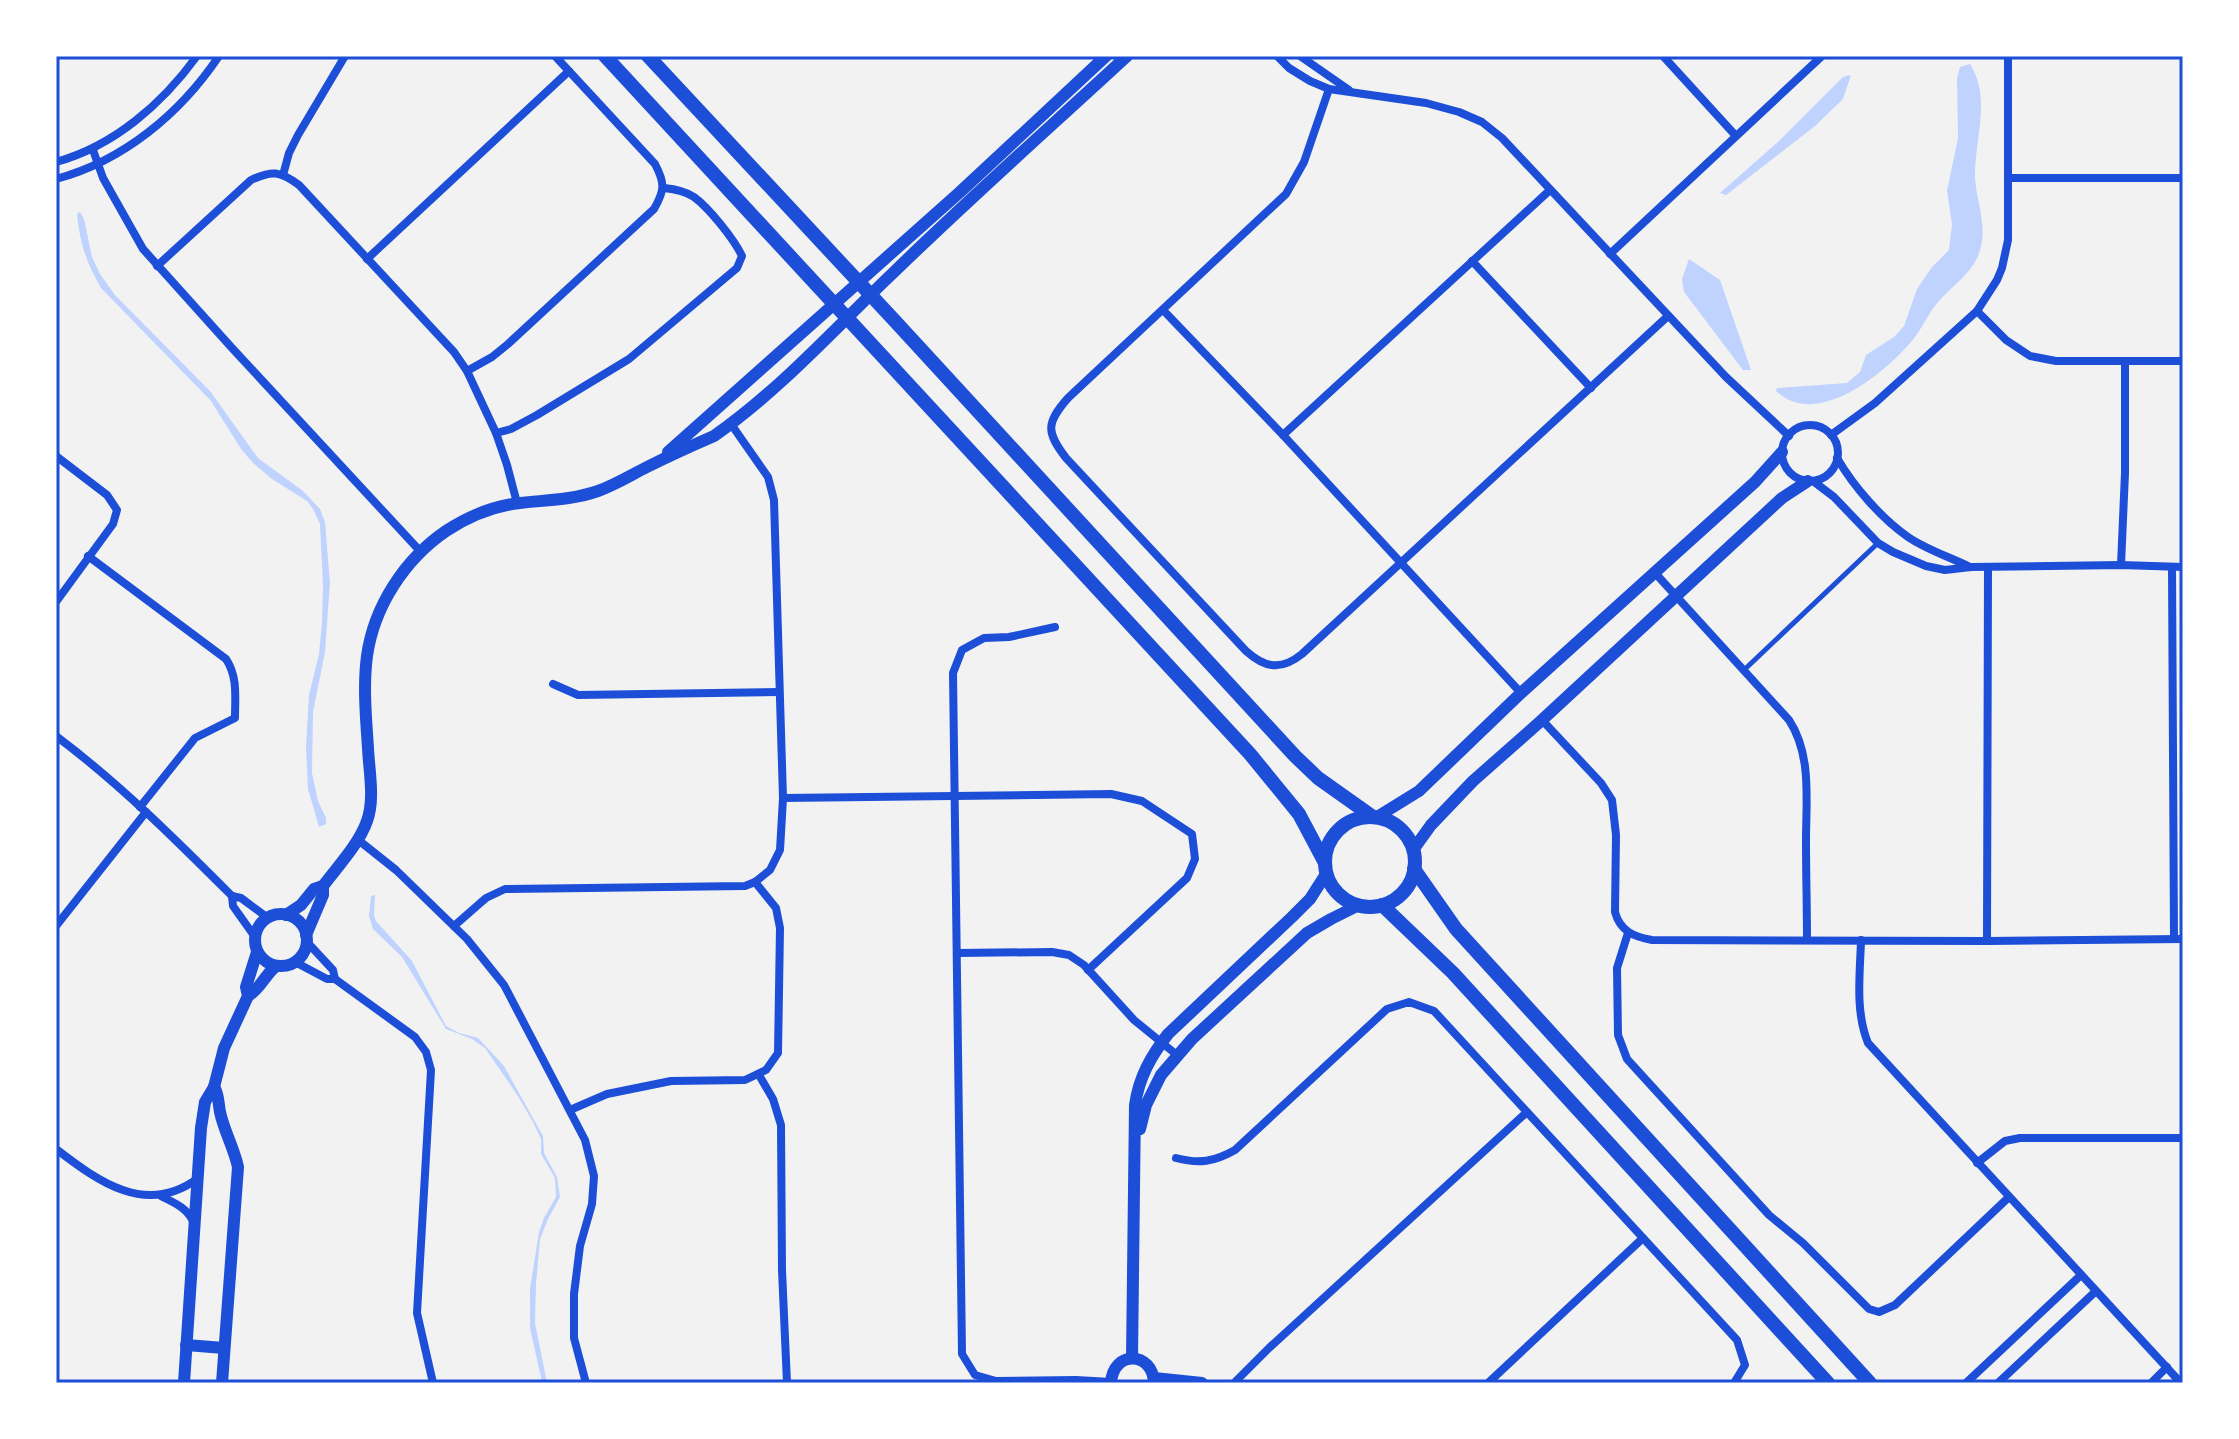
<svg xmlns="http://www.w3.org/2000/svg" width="2239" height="1439" font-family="Cabin,sans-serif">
<rect width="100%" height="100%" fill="#f2f2f2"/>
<g fill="#bfd3fe">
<path d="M 1970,64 C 1992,99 1974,140 1975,178 C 1977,204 1989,230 1978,256 C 1969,276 1953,285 1939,301 C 1929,312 1924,325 1915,337 C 1889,370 1818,431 1776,391 L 1777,388 L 1847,383 L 1860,372 L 1866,355 L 1894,337 L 1904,326 L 1917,289 L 1932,267 L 1949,250 L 1952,224 L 1947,191 L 1958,138 L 1957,78 L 1960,67 Z"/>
<path d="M 1851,75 L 1843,99 L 1815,126 L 1726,195 L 1720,193 L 1779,141 L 1843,77 Z"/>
<path d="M 80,212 L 84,219 L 92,257 L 100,274 L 115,295 L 210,391 L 258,458 L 303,491 L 320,509 L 325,522 L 330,583 L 325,652 L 313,712 L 312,773 L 318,801 L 326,818 L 326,824 L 319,827 L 308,789 L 306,747 L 309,695 L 319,654 L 322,622 L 323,586 L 320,524 L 313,509 L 307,501 L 272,479 L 253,463 L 241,449 L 211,401 L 101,288 C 86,262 80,243 77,214 Z"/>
<path d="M 1689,259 L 1720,280 L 1751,370 L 1743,370 L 1684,292 L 1682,279 Z"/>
<path d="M 375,895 L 374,916 L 376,921 L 412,961 L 446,1026 L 459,1033 L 478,1038 L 504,1066 L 543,1136 L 544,1153 L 557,1177 L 560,1197 L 548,1219 L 540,1239 L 536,1284 L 535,1323 L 547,1383 L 542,1382 L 530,1328 L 530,1289 L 539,1232 L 544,1218 L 556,1197 L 555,1178 L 541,1154 L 541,1139 L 533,1122 L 518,1096 L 485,1048 L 472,1039 L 446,1029 L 402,957 L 373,929 L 369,916 L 371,896 Z"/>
</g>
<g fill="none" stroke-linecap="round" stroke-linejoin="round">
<path stroke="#1d4ed8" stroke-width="5" d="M 1744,670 L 1878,543"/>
<g stroke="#1d4ed8" stroke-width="8">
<path d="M 1277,56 L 1289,68 L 1310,81 L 1329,89 L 1426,103 L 1459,112 L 1482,122 L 1502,138 L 1726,377 L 1789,436"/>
<path d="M 1300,56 L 1349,90"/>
<path d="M 1663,56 L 1736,136"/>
<path d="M 1329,89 L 1304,162 L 1286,194 L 1068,398 C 1046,423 1046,432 1066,458 L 1246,651 C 1265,668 1281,671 1302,654 L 1668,316"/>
<path d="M 93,150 L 103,178 L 143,249 L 232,348 L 420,551"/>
<path d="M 56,162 C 114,146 162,104 197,56"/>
<path d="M 283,175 L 289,153 L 298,135 L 345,56"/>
<path d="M 2008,178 L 2183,178"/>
<path d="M 56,179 C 123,161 180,114 219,56"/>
<path d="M 1610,254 L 1822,56"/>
<path d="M 367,259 L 569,71"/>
<path d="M 1472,261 L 1591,388"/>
<path d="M 157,266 L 251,180 C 272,170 280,171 299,185 L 454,352 L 467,371 L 496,433 L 507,465 L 517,503"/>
<path d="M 1163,310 L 1283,435 L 1521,693"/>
<path d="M 1977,311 L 2006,340 L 2030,356 L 2056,361 L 2183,361"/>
<path d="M 467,371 L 492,357 L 508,344 L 654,209 C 665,190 665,183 655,164 L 555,56"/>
<circle cx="1810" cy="453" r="28"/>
<path d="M 496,433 L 511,429 L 537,415 L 629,359 L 737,268 L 742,256 C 734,239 709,208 694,197 C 685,191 674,189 664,188"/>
<path d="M 1283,435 L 1550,190"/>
<path d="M 1831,435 L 1875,403 L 1977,311 L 1997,280 L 2002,268 L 2008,240 L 2008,56"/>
<path d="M 56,456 L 107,495 L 117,510 L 113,524 L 56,602"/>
<path d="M 1837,458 C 1854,487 1881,518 1908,537 C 1927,550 1950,557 1970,567"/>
<path d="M 1813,481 L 1834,497 L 1878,543 L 1893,552 L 1926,566 L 1945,570 L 1971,567 L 2121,565 L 2183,567"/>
<path d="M 88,556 L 226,659 C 238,677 235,697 235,718 L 195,738 L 140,807"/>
<path d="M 2121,565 L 2125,473 L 2125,362"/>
<path d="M 2172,567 L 2174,939"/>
<path d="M 1656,574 L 1789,720 C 1812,755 1806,800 1806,841 C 1806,874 1807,907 1807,940"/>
<path d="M 1055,627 L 1009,637 L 984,638 L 962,650 L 953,673 L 962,1354 L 975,1375 L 996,1381 L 1076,1380 L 1111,1382"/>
<path d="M 553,684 L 578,695 L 779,692"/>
<path d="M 1542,720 L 1601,783 L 1612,800 L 1616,835 L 1615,912 C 1620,931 1634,937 1652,940 L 1987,941 L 2183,939"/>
<path d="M 56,736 C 120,784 176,840 232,896 L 233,906 L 255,937"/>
<path d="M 783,798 L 1111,794 L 1142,801 L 1192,834 L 1195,859 L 1187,878 L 1088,970"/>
<path d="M 357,839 L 396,870 L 467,939 L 504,985 L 585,1140 L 594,1176 L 592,1204 L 580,1246 L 574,1294 L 574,1338 L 586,1383"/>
<path d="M 232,896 L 241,898 L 268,918"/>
<path d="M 56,926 L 146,812"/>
<path d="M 454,926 L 486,898 L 505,889 L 745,886 L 755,882 L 770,870 L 780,850 L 783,798 L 774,500 L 768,477 L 731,424"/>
<path d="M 1628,933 L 1617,968 L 1618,1035 L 1627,1059 L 1769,1215 L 1803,1243 L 1869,1309 L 1879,1312 L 1895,1305 L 2009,1197"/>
<path d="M 1861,940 C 1860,975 1855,1011 1868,1043 L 2181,1383"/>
<path d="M 1987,941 L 1988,567"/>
<path d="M 307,942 L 333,970 L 335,979"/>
<path d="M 957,953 L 1052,952 L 1069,955 L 1084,965 L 1134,1020 L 1177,1055"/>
<path d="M 295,962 L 327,979 L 335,979 L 415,1037 L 426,1052 L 431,1070 L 417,1313 L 433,1383"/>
<path d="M 759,1075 L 773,1099 L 781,1125 L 782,1270 L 787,1383"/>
<path d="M 570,1110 L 607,1094 L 671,1081 L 745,1080 L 766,1070 L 778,1053 L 780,928 L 776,908 L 755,882"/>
<path d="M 56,1149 C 99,1182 146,1216 197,1179"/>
<path d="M 1176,1158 C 1199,1164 1214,1162 1235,1150 L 1387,1009 L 1409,1002 L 1434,1011 L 1737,1340 L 1745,1365 L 1734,1383"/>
<path d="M 1977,1163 L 2005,1141 L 2020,1138 L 2183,1138"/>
<path d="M 161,1196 C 174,1203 186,1207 193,1221"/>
<path d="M 1234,1383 L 1269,1348 L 1527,1112"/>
<path d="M 1488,1383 L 1643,1238"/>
<path d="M 1966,1383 L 2081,1275"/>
<path d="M 1998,1383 L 2096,1291"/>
<path d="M 2151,1383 L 2167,1367"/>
</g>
<g stroke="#1d4ed8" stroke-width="12">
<path d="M 668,452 L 960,192 L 1106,56"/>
<path d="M 1377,817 L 1419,791 L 1521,693 L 1755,482 L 1782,452"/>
<path d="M 1413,850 L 1431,825 L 1473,781 L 1542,720 L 1782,498 L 1808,481"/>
<circle cx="281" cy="940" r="26"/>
<path d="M 286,915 L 301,905 L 314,889 L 323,886"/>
<path d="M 306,935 L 323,895 L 323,886 C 338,866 359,844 367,821 C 375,799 369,771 368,748 C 366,718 363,686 367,656 C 374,606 405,559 446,531 C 469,516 493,506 520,503 C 546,500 572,500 598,491 C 615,485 631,475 647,467 C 669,456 691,446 714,436 C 780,390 836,327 894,272 C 970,198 1049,128 1127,56"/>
<path d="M 248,996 C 260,989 265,975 276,966"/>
<path d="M 214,1087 C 219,1094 218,1102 220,1112 C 224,1131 234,1148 238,1167 L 222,1383"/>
<path d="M 1140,1129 L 1146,1105 L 1161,1075 L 1192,1039 L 1307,933 L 1331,919 L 1359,905"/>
<path d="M 186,1345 L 224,1348"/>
<path d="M 1132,1358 L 1135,1105 C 1139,1077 1151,1056 1168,1034 L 1292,917 L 1310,899 L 1326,874"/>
<path d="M 1154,1378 L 1202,1383"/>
<path d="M 184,1383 L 201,1128 L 205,1102 L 214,1087 L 224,1048 L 248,996 L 246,987 L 257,952"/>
<path d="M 1111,1383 C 1113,1350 1153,1351 1154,1383"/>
</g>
<g stroke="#1d4ed8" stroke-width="14">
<path d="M 605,56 L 1250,754 L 1299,814 L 1324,861"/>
<path d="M 648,56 L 894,320 L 1295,756 L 1318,778 L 1373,817"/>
<circle cx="1370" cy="862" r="45"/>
<path d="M 1414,869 L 1456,929 L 1870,1383"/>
<path d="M 1382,905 L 1453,973 L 1828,1383"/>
</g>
</g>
<rect width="2239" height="1439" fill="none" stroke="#ffffff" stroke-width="116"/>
<rect x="58" y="58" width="2123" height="1323" fill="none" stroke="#1d4ed8" stroke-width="3"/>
</svg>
